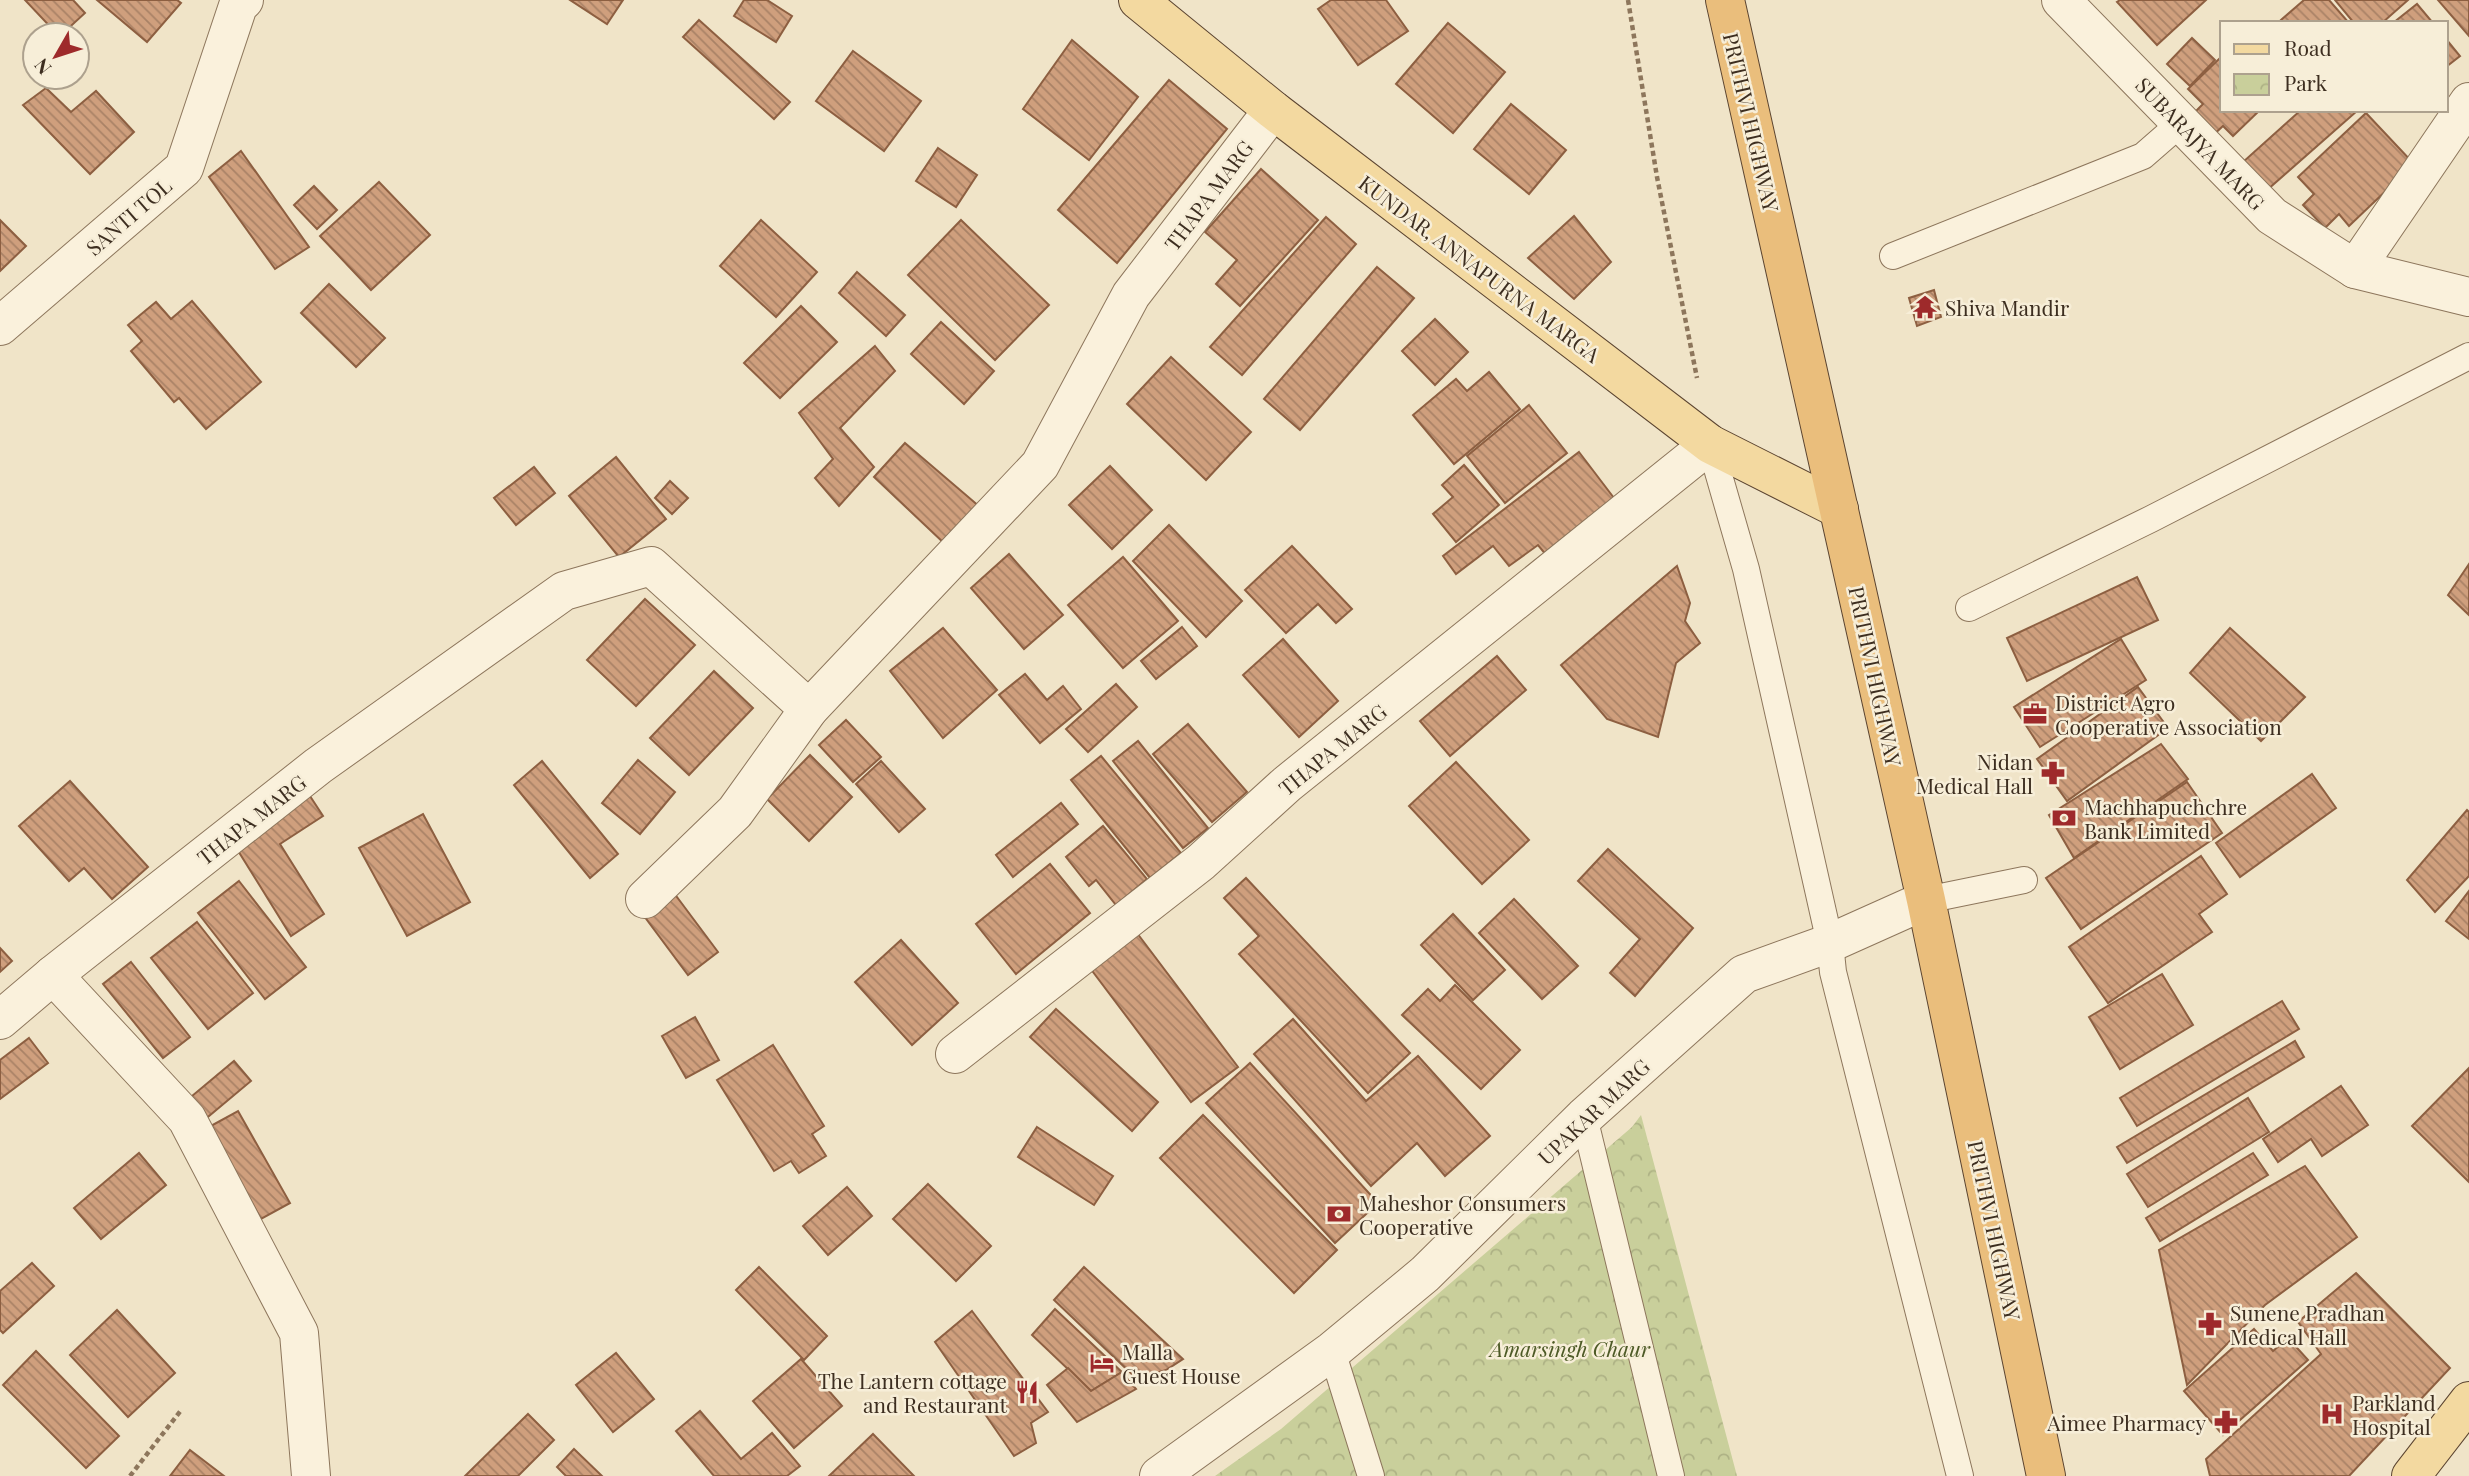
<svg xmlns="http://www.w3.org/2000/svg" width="2469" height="1476" font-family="'Playfair Display',serif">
<defs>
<pattern id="park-crowns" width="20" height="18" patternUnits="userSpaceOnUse" patternTransform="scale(1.75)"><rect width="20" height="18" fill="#c9cf9b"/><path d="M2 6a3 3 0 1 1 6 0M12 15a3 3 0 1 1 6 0" fill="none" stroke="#aeb285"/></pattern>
<pattern id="building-back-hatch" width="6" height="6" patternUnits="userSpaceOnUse" patternTransform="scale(1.75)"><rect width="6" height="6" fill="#cf9f7d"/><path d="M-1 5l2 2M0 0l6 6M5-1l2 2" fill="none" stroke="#a98266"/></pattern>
</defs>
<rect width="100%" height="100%" fill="#f0e4c8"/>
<path fill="url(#park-crowns)" d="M 1641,1115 L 1737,1476 L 1215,1476 L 1281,1429 L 1632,1127 Z"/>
<g fill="url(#building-back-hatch)" stroke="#8d5f41" stroke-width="2">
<path d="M 25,0 L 73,0 L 85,13 L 61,35 L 58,35 Z"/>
<path d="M 97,0 L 177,0 L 181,3 L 147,42 Z"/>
<path d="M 570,0 L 623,0 L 607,24 Z"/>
<path d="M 744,0 L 767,0 L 792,16 L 776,42 L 734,16 Z"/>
<path d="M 1331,0 L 1386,0 L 1408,31 L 1358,65 L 1318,9 Z"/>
<path d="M 2120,0 L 2206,0 L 2157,45 L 2117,2 Z"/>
<path d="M 2304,0 L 2329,0 L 2349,23 L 2283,23 L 2281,20 Z"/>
<path d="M 2335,0 L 2408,0 L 2382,23 L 2354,23 Z"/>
<path d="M 2438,0 L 2469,0 L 2469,36 Z"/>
<path d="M 2417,4 L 2433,23 L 2393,23 Z"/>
<path d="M 699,20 L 790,102 L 774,119 L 683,37 Z"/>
<path d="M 1448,23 L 1505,72 L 1453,133 L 1396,84 Z"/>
<path d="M 2192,38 L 2215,60 L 2190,86 L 2167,64 Z"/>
<path d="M 2446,39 L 2460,56 L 2446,67 Z"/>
<path d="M 1072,40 L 1138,97 L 1089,160 L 1023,109 Z"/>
<path d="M 853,51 L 921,101 L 884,151 L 816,101 Z"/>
<path d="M 2222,56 L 2222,110 L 2260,110 L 2233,136 L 2223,126 L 2210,138 L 2190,117 L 2203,104 L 2188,89 Z"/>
<path d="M 1169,80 L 1227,129 L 1117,263 L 1058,210 Z"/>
<path d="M 46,88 L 71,112 L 96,91 L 134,132 L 90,174 L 23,105 Z"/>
<path d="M 1511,104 L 1566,150 L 1529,194 L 1474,149 Z"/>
<path d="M 2301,110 L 2357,111 L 2267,190 L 2243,162 Z"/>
<path d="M 2366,113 L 2414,164 L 2349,226 L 2339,214 L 2325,228 L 2303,205 L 2314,194 L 2298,177 Z"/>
<path d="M 938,148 L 977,175 L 956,207 L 916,181 Z"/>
<path d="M 241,151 L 309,247 L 275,269 L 209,177 Z"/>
<path d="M 1261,169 L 1318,220 L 1240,306 L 1216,284 L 1237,260 L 1205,232 Z"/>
<path d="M 379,182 L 430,235 L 371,290 L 320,236 Z"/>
<path d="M 314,186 L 337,210 L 317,229 L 294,205 Z"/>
<path d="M 1574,216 L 1611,262 L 1574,299 L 1528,258 Z"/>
<path d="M 1326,217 L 1356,244 L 1242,375 L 1210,347 Z"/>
<path d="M 0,220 L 26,246 L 0,271 Z"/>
<path d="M 761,220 L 817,272 L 776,317 L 720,266 Z"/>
<path d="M 961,220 L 1049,305 L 995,360 L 908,275 Z"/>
<path d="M 1377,267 L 1414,298 L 1300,430 L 1264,399 Z"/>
<path d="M 857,272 L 905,315 L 886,336 L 839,293 Z"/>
<path d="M 329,284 L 385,338 L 356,367 L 301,313 Z"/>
<path d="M 1934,290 L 1941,317 L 1917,326 L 1909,298 Z"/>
<path d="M 192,301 L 261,382 L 206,429 L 179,398 L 174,402 L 131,351 L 142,341 L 128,325 L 156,302 L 171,319 Z"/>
<path d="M 801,306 L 837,342 L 780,398 L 744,363 Z"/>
<path d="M 1435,319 L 1468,352 L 1435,385 L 1402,351 Z"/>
<path d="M 941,322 L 994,371 L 964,404 L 911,354 Z"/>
<path d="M 875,346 L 895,371 L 840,428 L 874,467 L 839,506 L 815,478 L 833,459 L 799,413 Z"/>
<path d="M 1171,357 L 1251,432 L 1206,480 L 1127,404 Z"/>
<path d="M 1489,372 L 1520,409 L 1454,464 L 1413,415 L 1456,379 L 1467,391 Z"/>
<path d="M 1529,405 L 1567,453 L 1505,503 L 1467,456 Z"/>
<path d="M 905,443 L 980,507 L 945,544 L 874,477 Z"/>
<path d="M 1579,452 L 1617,502 L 1547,556 L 1538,545 L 1509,566 L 1493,546 L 1456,574 L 1443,556 Z"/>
<path d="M 616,457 L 666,519 L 619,557 L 569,496 Z"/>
<path d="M 1464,465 L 1499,505 L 1456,542 L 1433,514 L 1453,497 L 1442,485 Z"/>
<path d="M 1110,466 L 1152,510 L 1112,549 L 1069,505 Z"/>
<path d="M 534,467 L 555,493 L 516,525 L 494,498 Z"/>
<path d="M 670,481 L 688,498 L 672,514 L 655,498 Z"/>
<path d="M 1169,525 L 1242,601 L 1206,637 L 1133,561 Z"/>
<path d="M 1292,546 L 1352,609 L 1336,623 L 1318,604 L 1286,633 L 1245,590 Z"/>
<path d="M 1009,554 L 1063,615 L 1024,649 L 971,588 Z"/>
<path d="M 1123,557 L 1178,621 L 1123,668 L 1068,605 Z"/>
<path d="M 2469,564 L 2469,615 L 2448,595 Z"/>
<path d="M 1677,566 L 1690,603 L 1685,621 L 1700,643 L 1676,663 L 1658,737 L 1607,719 L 1561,665 Z"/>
<path d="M 2137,577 L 2158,620 L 2027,681 L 2007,638 Z"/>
<path d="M 645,599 L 695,645 L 636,706 L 587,660 Z"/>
<path d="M 1182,627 L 1197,646 L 1156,679 L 1141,661 Z"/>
<path d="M 943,628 L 997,690 L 943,738 L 890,671 Z"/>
<path d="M 2230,628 L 2305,697 L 2261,741 L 2190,673 Z"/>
<path d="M 1283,639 L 1338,701 L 1299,737 L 1243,675 Z"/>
<path d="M 2121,639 L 2146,680 L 2040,747 L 2014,707 Z"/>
<path d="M 1497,656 L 1526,690 L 1450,756 L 1420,721 Z"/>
<path d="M 714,671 L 753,708 L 689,775 L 650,738 Z"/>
<path d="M 1025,674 L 1047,700 L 1063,686 L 1081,709 L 1040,743 L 999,695 Z"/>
<path d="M 1116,684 L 1137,707 L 1088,752 L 1066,729 Z"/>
<path d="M 2138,687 L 2168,728 L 2067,801 L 2037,759 Z"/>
<path d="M 846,720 L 881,757 L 853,782 L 819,745 Z"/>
<path d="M 1188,724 L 1247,792 L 1212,822 L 1153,754 Z"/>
<path d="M 1138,741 L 1208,828 L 1183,848 L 1113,761 Z"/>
<path d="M 2161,744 L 2188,779 L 2074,858 L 2049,815 Z"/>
<path d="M 810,755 L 852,797 L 809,841 L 767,799 Z"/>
<path d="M 1101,756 L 1181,853 L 1150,878 L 1071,780 Z"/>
<path d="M 638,760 L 675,792 L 640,834 L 602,803 Z"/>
<path d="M 542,761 L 618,854 L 590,878 L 514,785 Z"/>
<path d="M 881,761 L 925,809 L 899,832 L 856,784 Z"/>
<path d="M 1456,762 L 1529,840 L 1482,884 L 1409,806 Z"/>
<path d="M 2312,774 L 2336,808 L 2240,877 L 2216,843 Z"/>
<path d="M 70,781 L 148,867 L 112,899 L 84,868 L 69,881 L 19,826 Z"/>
<path d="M 2187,782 L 2222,833 L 2081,929 L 2046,878 Z"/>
<path d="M 308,793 L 323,816 L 280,844 L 324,914 L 291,936 L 232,841 Z"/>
<path d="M 1061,803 L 1078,824 L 1013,877 L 996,855 Z"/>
<path d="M 2467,810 L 2469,812 L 2469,876 L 2435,912 L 2407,880 Z"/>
<path d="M 423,814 L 470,902 L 407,936 L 359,848 Z"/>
<path d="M 1103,826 L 1147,879 L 1116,905 L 1096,880 L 1089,886 L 1066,857 Z"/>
<path d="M 1608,849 L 1693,928 L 1635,996 L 1610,973 L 1640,939 L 1578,881 Z"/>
<path d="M 2201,856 L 2227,894 L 2199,914 L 2212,932 L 2108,1003 L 2069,947 Z"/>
<path d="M 1050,864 L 1090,913 L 1016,974 L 976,924 Z"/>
<path d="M 1246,878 L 1410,1053 L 1368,1093 L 1239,954 L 1259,936 L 1224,898 Z"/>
<path d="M 239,881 L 306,967 L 265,999 L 198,913 Z"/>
<path d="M 2469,891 L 2469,939 L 2446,921 Z"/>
<path d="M 674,893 L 718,952 L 688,975 L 644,916 Z"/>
<path d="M 1514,899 L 1578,966 L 1542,999 L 1479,933 Z"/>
<path d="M 1453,914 L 1505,970 L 1473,1000 L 1421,945 Z"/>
<path d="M 197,922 L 253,993 L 208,1029 L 151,958 Z"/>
<path d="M 1137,933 L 1238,1067 L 1191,1102 L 1090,968 Z"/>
<path d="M 901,940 L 958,1003 L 912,1045 L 855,982 Z"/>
<path d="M 0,948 L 12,961 L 0,972 Z"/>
<path d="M 131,962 L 190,1037 L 163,1058 L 103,984 Z"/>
<path d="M 2162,974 L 2193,1025 L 2120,1069 L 2089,1017 Z"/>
<path d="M 1455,985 L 1520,1050 L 1481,1089 L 1402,1015 L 1428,989 L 1440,1001 Z"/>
<path d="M 2282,1001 L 2299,1029 L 2137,1126 L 2120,1098 Z"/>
<path d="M 1056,1009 L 1158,1102 L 1132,1131 L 1030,1037 Z"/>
<path d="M 695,1017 L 719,1060 L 686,1078 L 662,1036 Z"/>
<path d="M 1293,1019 L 1366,1101 L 1418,1056 L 1490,1136 L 1445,1176 L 1417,1143 L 1371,1186 L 1254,1054 Z"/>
<path d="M 29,1038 L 48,1063 L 0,1099 L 0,1060 Z"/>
<path d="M 2295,1041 L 2304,1057 L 2127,1163 L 2117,1147 Z"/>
<path d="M 773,1045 L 824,1126 L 812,1134 L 826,1156 L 799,1173 L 791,1161 L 774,1171 L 717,1080 Z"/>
<path d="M 234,1061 L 251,1081 L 203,1121 L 186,1101 Z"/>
<path d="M 1250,1063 L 1378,1203 L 1335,1243 L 1206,1103 Z"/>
<path d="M 2469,1068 L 2469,1182 L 2412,1126 Z"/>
<path d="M 2341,1086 L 2368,1125 L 2322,1156 L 2311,1139 L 2278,1162 L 2263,1139 Z"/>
<path d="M 2248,1098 L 2269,1132 L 2148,1207 L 2127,1174 Z"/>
<path d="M 238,1111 L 290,1203 L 261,1219 L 209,1127 Z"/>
<path d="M 1203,1115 L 1337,1250 L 1294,1293 L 1160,1158 Z"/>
<path d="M 1037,1127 L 1113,1176 L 1094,1205 L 1018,1157 Z"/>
<path d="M 139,1153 L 166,1185 L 101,1239 L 74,1208 Z"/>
<path d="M 2253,1153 L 2268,1175 L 2160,1241 L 2146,1218 Z"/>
<path d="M 2305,1166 L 2357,1237 L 2265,1305 L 2187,1385 L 2159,1250 Z"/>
<path d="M 928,1184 L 991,1246 L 956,1281 L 893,1219 Z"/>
<path d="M 847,1187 L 872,1216 L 828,1255 L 803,1226 Z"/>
<path d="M 32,1263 L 54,1286 L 3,1333 L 0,1330 L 0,1291 Z"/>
<path d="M 759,1267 L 827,1336 L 804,1360 L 736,1290 Z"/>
<path d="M 1084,1267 L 1183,1359 L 1166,1370 L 1137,1379 L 1054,1300 Z"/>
<path d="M 2356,1273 L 2450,1368 L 2349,1476 L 2210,1476 L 2206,1459 L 2321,1354 L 2298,1322 Z"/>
<path d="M 1055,1309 L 1122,1372 L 1091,1391 L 1032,1335 Z"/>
<path d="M 117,1310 L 175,1373 L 128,1417 L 70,1355 Z"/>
<path d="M 972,1311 L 1048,1412 L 1031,1423 L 1036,1443 L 1014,1456 L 935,1342 Z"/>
<path d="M 2254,1329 L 2273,1351 L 2288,1338 L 2308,1360 L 2223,1435 L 2184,1391 Z"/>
<path d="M 36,1351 L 119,1436 L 86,1468 L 3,1385 Z"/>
<path d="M 616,1353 L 654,1399 L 613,1432 L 576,1385 Z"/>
<path d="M 801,1359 L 842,1406 L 794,1448 L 753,1401 Z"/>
<path d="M 1068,1368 L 1091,1391 L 1122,1372 L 1136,1389 L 1077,1422 L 1047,1385 Z"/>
<path d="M 700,1411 L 741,1459 L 772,1433 L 800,1466 L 787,1476 L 714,1476 L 676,1431 Z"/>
<path d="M 528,1414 L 554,1440 L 518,1476 L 465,1476 Z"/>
<path d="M 873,1434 L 914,1476 L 829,1476 Z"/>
<path d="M 574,1449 L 602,1476 L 566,1476 L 557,1467 Z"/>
<path d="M 190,1450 L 224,1476 L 170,1476 Z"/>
</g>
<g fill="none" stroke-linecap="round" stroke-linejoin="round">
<g stroke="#8d765c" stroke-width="28">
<g id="service">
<path d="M 1893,256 L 2143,156 L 2182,122"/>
<path d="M 1710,444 L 1746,569 L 1830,943 L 1833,972 L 1960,1476"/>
<path d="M 1969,608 L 2151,519 L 2469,356"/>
<path d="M 1926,900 L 2024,880"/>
<path d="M 1584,1117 L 1671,1476"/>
<path d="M 1332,1351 L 1371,1476"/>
</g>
</g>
<g stroke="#8d765c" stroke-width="40">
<g id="minor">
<path d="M 2061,0 L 2272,216 L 2355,269 L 2469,297"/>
<path d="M 2355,269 L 2469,102"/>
<path d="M 0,326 L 184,168 L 238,6 L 244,0"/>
<path d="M 645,899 L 735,812 L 809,709 L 1040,465 L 1131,295 L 1273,110"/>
<path d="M 0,1020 L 53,975"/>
<path d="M 955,1054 L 1201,862 L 1287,784 L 1710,444"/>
<path d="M 311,1476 L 299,1333 L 187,1119 L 53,975 L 318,766 L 564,591 L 651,566 L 809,709"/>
<path d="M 1159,1476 L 1332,1351 L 1425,1274 L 1584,1117 L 1744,974 L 1830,943 L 1926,900"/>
</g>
</g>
<g stroke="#5b4430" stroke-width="40">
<g id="primary">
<path d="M 1138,0 L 1273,110 L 1710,444 L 1839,509"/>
<path d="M 2411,1476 L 2469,1401"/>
</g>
</g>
<g stroke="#5b4430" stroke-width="40">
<path id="trunk" d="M 1725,0 L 1926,900 L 2046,1476"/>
</g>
<g stroke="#8d765c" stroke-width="4.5" stroke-dasharray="5 3.5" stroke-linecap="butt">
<path d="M 1628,0 L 1657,177 L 1697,378"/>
<path d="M 130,1476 L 182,1409"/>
</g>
<use href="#service" stroke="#faf1dc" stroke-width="26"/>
<use href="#minor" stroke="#faf1dc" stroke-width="38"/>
<use href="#primary" stroke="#f3d9a0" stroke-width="38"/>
<use href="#trunk" stroke="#eabe7c" stroke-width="38"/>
</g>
<defs>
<g id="temple-bare" transform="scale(1.89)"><path d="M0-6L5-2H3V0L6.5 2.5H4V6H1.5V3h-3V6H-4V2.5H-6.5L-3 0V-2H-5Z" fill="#9e2a2b" stroke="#f7eed8" stroke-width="2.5" paint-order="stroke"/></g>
<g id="office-bare" transform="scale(1.89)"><path d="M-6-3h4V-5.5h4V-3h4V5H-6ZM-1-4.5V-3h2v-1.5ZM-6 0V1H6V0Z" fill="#9e2a2b" stroke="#f7eed8" stroke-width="2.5" paint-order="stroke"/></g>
<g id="pharmacy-bare" transform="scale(1.89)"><path d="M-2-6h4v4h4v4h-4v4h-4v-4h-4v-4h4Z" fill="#9e2a2b" stroke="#f7eed8" stroke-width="2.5" paint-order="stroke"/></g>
<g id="bank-bare" transform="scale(1.89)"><path d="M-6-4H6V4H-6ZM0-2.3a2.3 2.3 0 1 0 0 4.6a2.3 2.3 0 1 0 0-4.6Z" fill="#9e2a2b" stroke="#f7eed8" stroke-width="2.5" paint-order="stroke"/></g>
<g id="hotel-bare" transform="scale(1.89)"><path d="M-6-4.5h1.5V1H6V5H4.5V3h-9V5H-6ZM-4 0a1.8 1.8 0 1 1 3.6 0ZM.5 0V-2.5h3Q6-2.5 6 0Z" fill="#9e2a2b" stroke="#f7eed8" stroke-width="2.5" paint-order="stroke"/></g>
<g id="restaurant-bare" transform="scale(1.89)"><path d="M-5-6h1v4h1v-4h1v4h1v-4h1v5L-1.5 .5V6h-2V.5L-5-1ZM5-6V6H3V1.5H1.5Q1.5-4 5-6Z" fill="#9e2a2b" stroke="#f7eed8" stroke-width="2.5" paint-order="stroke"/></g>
<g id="hospital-bare" transform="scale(1.89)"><path d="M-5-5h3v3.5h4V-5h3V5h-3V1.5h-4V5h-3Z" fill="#9e2a2b" stroke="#f7eed8" stroke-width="2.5" paint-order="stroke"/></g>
</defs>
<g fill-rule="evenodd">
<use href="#temple-bare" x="1925" y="307"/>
<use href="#office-bare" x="2035" y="714"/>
<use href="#pharmacy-bare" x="2053" y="773"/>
<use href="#bank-bare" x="2064" y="818"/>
<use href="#bank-bare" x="1339" y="1214"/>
<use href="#pharmacy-bare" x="2210" y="1324"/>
<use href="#hotel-bare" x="1102" y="1363"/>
<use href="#restaurant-bare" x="1027" y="1392"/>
<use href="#hospital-bare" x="2332" y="1414"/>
<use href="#pharmacy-bare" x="2226" y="1422"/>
</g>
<g text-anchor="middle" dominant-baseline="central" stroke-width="5" stroke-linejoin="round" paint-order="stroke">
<g font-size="21" fill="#3d2e20" stroke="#f7eed8">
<text transform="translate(1752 122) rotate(77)">PRITHVI HIGHWAY</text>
<text transform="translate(2201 143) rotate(46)">SUBARAJYA MARG</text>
<text transform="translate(1208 195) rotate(-53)">THAPA MARG</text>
<text transform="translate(128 216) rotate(-41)">SANTI TOL</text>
<text transform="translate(1480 268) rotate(37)">KUNDAR, ANNAPURNA MARGA</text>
<text transform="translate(1876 676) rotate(78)">PRITHVI HIGHWAY</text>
<text transform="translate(1332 749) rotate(-39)">THAPA MARG</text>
<text transform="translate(251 819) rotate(-38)">THAPA MARG</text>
<text transform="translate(1593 1111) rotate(-43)">UPAKAR MARG</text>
<text transform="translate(1995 1230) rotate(78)">PRITHVI HIGHWAY</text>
</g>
<g font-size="21" fill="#3d2e20" stroke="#f7eed8" text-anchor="start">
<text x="1945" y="307">Shiva Mandir</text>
<text x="2055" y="702">District Agro<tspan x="2055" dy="24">Cooperative Association</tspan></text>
<text x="2033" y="761" text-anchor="end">Nidan<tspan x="2033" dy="24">Medical Hall</tspan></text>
<text x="2084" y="806">Machhapuchchre<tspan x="2084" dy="24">Bank Limited</tspan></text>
<text x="1359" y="1202">Maheshor Consumers<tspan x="1359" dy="24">Cooperative</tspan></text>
<text x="2230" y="1312">Sunene Pradhan<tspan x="2230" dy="24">Medical Hall</tspan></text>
<text x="1122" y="1351">Malla<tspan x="1122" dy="24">Guest House</tspan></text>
<text x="1007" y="1380" text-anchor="end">The Lantern cottage<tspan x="1007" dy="24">and Restaurant</tspan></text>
<text x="2352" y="1402">Parkland<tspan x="2352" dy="24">Hospital</tspan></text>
<text x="2206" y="1422" text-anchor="end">Aimee Pharmacy</text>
</g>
<g font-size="21" font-style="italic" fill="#4d5a26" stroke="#f7eed8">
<text x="1570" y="1348">Amarsingh Chaur</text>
</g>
</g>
<rect x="2220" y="21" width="228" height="91" fill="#f7eed8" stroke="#ada18e" stroke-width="2"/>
<rect x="2234" y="44" width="35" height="10" fill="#f3d9a0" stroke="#ada18e" stroke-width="2"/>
<text x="2284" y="56" font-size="21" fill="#3d2e20">Road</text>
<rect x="2234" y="74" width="35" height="21" fill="url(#park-crowns)" stroke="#ada18e" stroke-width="2"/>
<text x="2284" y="91" font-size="21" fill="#3d2e20">Park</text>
<g transform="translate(56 56) rotate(231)"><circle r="33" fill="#f7eed8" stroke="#ada18e" stroke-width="2"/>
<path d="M0-5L12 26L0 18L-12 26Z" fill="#9e2a2b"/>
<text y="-10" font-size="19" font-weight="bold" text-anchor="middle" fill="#3d2e20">N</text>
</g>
</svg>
